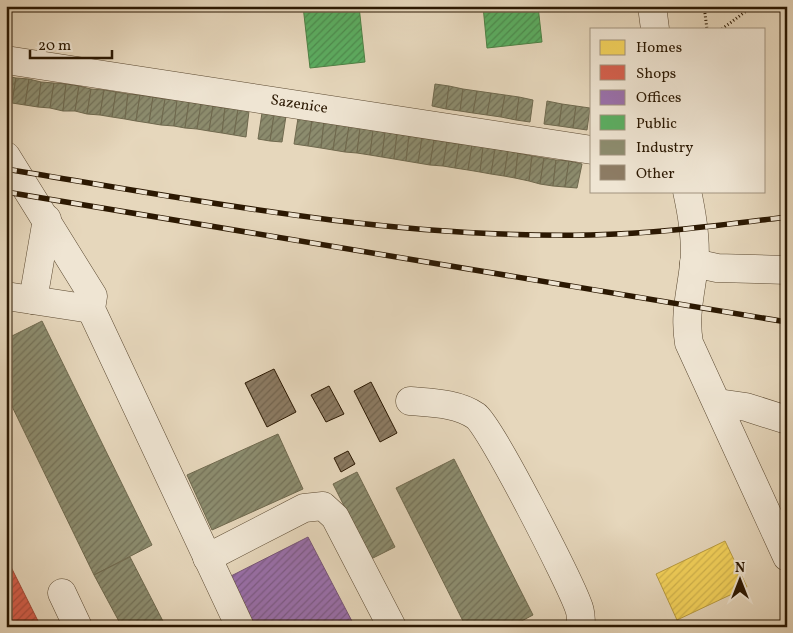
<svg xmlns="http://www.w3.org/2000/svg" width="793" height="633" font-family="Vollkorn,serif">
<defs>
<pattern id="homes-hatch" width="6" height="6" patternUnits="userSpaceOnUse" patternTransform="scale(1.25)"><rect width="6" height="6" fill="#f6d55c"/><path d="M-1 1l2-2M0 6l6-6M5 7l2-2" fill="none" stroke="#d3b64e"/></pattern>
<pattern id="shops-hatch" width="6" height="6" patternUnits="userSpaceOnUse" patternTransform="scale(1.25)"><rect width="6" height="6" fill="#d6604d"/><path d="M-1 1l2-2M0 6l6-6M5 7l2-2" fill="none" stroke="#ae4e3e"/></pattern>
<pattern id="offices-hatch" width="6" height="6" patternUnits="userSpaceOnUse" patternTransform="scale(1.25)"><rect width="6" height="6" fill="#9970ab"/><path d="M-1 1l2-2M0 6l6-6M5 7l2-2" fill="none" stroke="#7d5b89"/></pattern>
<pattern id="public-hatch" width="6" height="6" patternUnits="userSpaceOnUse" patternTransform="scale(1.25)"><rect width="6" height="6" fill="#5aae61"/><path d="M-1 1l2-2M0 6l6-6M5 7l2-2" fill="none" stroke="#4b8d4e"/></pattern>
<pattern id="industry-hatch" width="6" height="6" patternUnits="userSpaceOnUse" patternTransform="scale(1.25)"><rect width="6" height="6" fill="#8c8c6e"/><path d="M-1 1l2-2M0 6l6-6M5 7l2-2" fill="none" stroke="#737158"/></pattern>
<pattern id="building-hatch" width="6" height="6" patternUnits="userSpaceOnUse" patternTransform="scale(1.25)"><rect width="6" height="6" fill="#8c7b63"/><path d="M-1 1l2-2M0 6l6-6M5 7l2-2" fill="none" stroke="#73644f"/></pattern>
</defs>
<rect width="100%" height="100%" fill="#e6d7bc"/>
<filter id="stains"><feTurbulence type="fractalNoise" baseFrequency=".004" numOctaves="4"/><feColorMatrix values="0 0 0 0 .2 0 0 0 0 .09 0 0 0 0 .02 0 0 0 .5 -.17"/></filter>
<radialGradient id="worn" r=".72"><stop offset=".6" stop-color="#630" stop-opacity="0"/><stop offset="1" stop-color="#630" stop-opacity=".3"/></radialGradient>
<path fill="url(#homes-hatch)" stroke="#b99c41" d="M 725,541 L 747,587 L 677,620 L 656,574 Z"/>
<path fill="url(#shops-hatch)" stroke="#a34a36" d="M 6,557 L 41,627 L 6,627 Z"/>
<path fill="url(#offices-hatch)" stroke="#785678" d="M 308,537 L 355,627 L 254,627 L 229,577 Z"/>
<g fill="url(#public-hatch)" stroke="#4c8144">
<path d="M 303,6 L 359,6 L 365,62 L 310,68 Z"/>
<path d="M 483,6 L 538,6 L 542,42 L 487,48 Z"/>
</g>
<g fill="url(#industry-hatch)" stroke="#6f694e">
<path d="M 6,76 L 16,78 L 12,103 L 6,102 Z"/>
<path d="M 16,78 L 29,79 L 25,105 L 12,103 Z"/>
<path d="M 29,79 L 41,82 L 38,107 L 25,105 Z"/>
<path d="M 41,82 L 54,83 L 50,108 L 38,107 Z"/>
<path d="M 54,83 L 66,84 L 63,111 L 50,108 Z"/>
<path d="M 66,84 L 79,86 L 75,111 L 63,111 Z"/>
<path d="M 435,84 L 449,86 L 446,109 L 432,106 Z"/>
<path d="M 79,86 L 91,89 L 87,114 L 75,111 Z"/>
<path d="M 449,86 L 463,89 L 460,111 L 446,109 Z"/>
<path d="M 91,89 L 104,90 L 100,115 L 87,114 Z"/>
<path d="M 463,89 L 477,91 L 473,113 L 460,111 Z"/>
<path d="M 104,90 L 116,92 L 112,117 L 100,115 Z"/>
<path d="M 477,91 L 491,93 L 487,115 L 473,113 Z"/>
<path d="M 116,92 L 128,94 L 125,119 L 112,117 Z"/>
<path d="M 491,93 L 505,95 L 501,117 L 487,115 Z"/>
<path d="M 128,94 L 140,95 L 136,121 L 125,119 Z"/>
<path d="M 140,95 L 153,97 L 149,123 L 136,121 Z"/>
<path d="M 505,95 L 519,97 L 516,120 L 501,117 Z"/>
<path d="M 153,97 L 165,99 L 161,125 L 149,123 Z"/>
<path d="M 519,97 L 533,100 L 530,122 L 516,120 Z"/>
<path d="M 165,99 L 177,100 L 174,126 L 161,125 Z"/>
<path d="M 177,100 L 189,102 L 185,128 L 174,126 Z"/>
<path d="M 547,101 L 562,104 L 559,126 L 544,124 Z"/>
<path d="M 189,102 L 201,104 L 197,129 L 185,128 Z"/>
<path d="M 201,104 L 213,106 L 209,131 L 197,129 Z"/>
<path d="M 562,104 L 576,106 L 573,128 L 559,126 Z"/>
<path d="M 213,106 L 225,108 L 222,133 L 209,131 Z"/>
<path d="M 576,106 L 590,108 L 587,130 L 573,128 Z"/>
<path d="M 225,108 L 238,109 L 234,135 L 222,133 Z"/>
<path d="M 238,109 L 249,111 L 246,137 L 234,135 Z"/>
<path d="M 262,113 L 274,115 L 270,141 L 258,139 Z"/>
<path d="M 274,115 L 286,116 L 282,142 L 270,141 Z"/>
<path d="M 298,118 L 312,121 L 308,146 L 294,144 Z"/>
<path d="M 312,121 L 324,122 L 321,148 L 308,146 Z"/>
<path d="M 324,122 L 337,124 L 333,150 L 321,148 Z"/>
<path d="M 337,124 L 349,126 L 345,152 L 333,150 Z"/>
<path d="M 349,126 L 360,128 L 357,153 L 345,152 Z"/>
<path d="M 360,128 L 373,130 L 370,155 L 357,153 Z"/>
<path d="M 373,130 L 385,132 L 382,157 L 370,155 Z"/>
<path d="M 385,132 L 397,134 L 394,159 L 382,157 Z"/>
<path d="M 397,134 L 409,136 L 406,161 L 394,159 Z"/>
<path d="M 409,136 L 422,138 L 418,163 L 406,161 Z"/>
<path d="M 422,138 L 434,140 L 430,165 L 418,163 Z"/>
<path d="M 434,140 L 447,142 L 443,166 L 430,165 Z"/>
<path d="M 447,142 L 459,144 L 455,168 L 443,166 Z"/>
<path d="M 459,144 L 472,145 L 468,170 L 455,168 Z"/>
<path d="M 472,145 L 483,147 L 480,172 L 468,170 Z"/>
<path d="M 483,147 L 495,149 L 491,174 L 480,172 Z"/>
<path d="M 495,149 L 508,151 L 504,176 L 491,174 Z"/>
<path d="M 508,151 L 518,153 L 515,178 L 504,176 Z"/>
<path d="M 518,153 L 532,156 L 529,181 L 515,178 Z"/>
<path d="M 532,156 L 544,158 L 540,184 L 529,181 Z"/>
<path d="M 544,158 L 556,160 L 553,186 L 540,184 Z"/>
<path d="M 556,160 L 569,161 L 565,187 L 553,186 Z"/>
<path d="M 569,161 L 582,164 L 577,188 L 565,187 Z"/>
<path d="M 42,321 L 152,545 L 94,575 L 6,394 L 6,339 Z"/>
<path d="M 278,434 L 303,489 L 212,530 L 187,475 Z"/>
<path d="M 454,459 L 533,615 L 510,627 L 466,627 L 396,488 Z"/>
<path d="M 357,472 L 395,547 L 371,559 L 333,484 Z"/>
<path d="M 130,557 L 166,627 L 122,627 L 94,575 Z"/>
</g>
<g fill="url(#building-hatch)" stroke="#2b1802">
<path d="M 274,369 L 296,412 L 267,427 L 245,383 Z"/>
<path d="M 371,382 L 397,433 L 380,442 L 354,391 Z"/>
<path d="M 329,386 L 344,414 L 326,422 L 311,395 Z"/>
<path d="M 348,451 L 355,464 L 341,472 L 334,458 Z"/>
</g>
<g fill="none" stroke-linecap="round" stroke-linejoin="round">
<g stroke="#5a4830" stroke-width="29">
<g id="minor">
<path d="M 652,6 L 655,29"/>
<path d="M 6,60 L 592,150"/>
<path d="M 6,156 L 93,296 L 91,309 L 240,627"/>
<path d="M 687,191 C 692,214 697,242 694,265 C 691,292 684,315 689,343 L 787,557"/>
<path d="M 694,263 L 717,268 L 787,270"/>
<path d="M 6,296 L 91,309"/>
<path d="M 33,300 L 47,219"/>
<path d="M 410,401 C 432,403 457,403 476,416 C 490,425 571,584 579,608 C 581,613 581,621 581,627"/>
<path d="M 718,403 L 746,407 L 787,420"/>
<path d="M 207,558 L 304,508 L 323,506 L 335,517 L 392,627"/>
<path d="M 62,593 L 78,627"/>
</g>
</g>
<g stroke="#2b1802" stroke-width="3" stroke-dasharray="1 2.5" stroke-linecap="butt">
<path d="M 704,6 L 707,29"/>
<path d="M 722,29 L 753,6"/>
</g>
<use href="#minor" stroke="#efe5d3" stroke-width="28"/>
<g stroke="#2b1802" stroke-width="5.5">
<g id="rail">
<path d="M 6,169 C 199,201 394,239 590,235 C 656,234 722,225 787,217"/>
<path d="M 6,192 L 787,322"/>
</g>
</g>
<use href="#rail" stroke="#efe5d3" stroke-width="4" stroke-dasharray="11" stroke-linecap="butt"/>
</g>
<g text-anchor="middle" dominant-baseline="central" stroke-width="5" stroke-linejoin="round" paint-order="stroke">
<g font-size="15" fill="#2b1802" stroke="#efe5d3">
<text transform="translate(299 105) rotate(9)">Sazenice</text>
</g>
</g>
<rect width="793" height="633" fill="none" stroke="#e6d7bc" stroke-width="25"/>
<rect x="8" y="8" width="778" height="618" fill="none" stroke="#2b1802" stroke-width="2.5"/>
<rect x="12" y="12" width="768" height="608" fill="none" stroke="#2b1802"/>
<rect x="590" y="28" width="175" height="165" fill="#efe5d3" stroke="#a1937f"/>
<rect x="600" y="40" width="25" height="15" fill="#f6d55c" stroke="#a1937f"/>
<text x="636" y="52" font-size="15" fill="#2b1802">Homes</text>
<rect x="600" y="65" width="25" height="15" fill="#d6604d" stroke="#a1937f"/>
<text x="636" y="78" font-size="15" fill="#2b1802">Shops</text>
<rect x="600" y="90" width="25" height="15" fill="#9970ab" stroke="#a1937f"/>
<text x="636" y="102" font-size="15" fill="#2b1802">Offices</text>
<rect x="600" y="115" width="25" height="15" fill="#5aae61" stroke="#a1937f"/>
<text x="636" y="128" font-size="15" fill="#2b1802">Public</text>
<rect x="600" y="140" width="25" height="15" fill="#8c8c6e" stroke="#a1937f"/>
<text x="636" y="152" font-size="15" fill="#2b1802">Industry</text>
<rect x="600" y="165" width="25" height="15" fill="#8c7b63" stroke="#a1937f"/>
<text x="636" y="178" font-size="15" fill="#2b1802">Other</text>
<g transform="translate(740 580)" stroke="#efe5d3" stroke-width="4" paint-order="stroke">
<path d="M0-4L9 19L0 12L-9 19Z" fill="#2b1802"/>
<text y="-8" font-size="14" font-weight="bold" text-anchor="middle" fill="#2b1802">N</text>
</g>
<path d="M30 50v8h82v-8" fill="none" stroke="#2b1802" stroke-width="2.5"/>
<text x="38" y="50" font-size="15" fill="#2b1802" stroke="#efe5d3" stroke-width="4" paint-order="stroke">20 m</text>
<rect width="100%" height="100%" filter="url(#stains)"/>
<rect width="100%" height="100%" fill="url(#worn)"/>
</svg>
